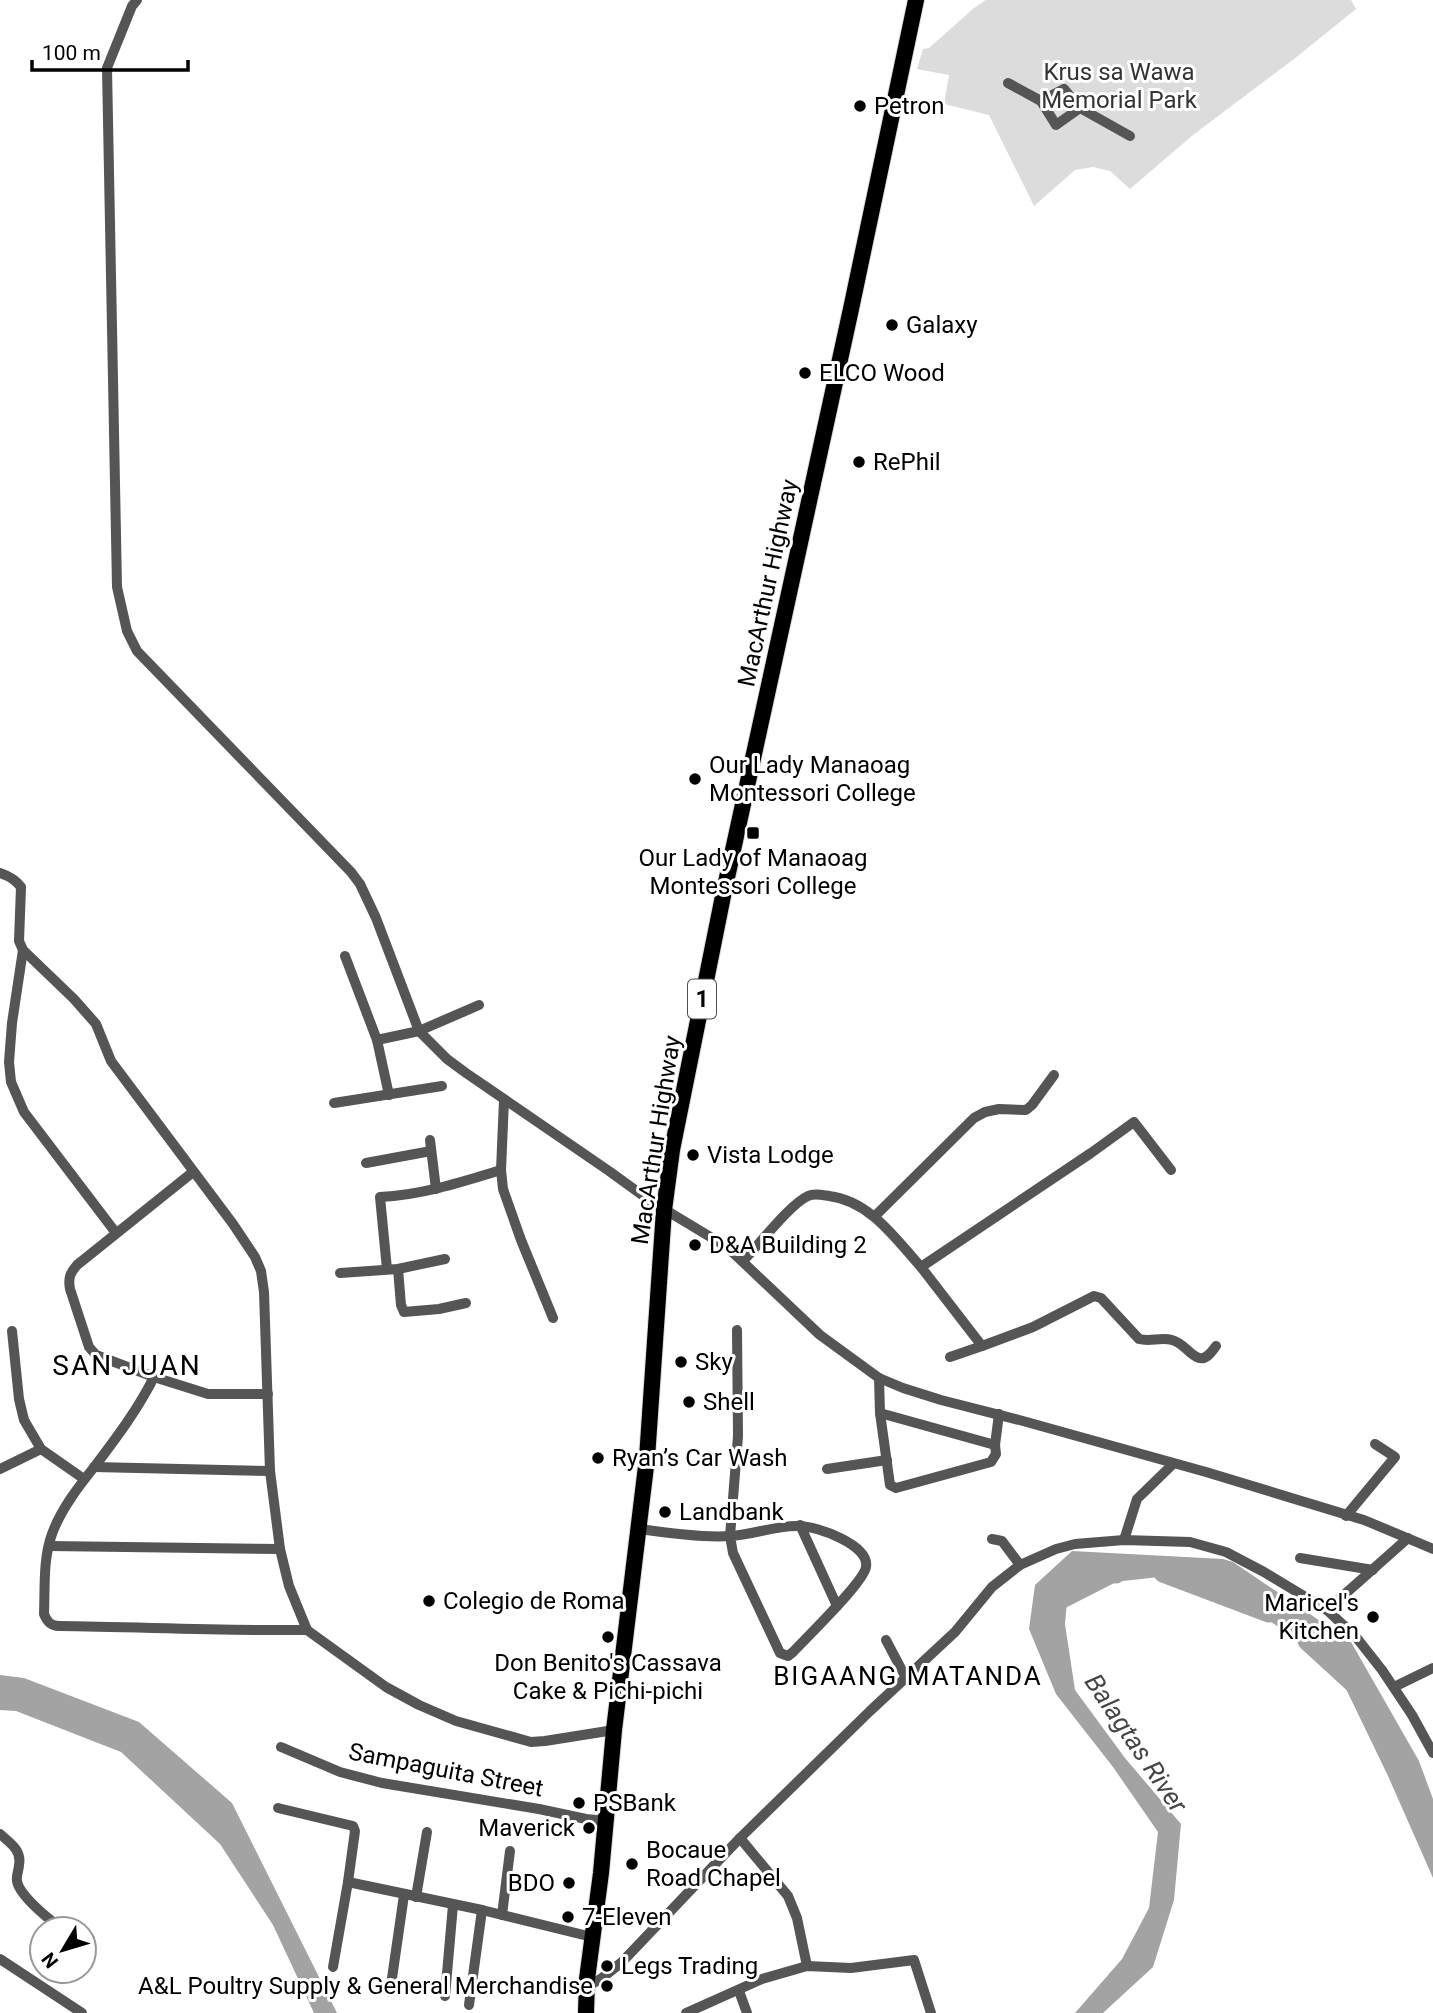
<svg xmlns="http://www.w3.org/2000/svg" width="1433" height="2013" font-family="Roboto,sans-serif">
<rect width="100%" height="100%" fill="#fff"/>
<path fill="#dcdcdc" d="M 986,0 L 1351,0 L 1356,9 L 1294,59 L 1193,135 L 1130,189 L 1110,171 L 1093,167 L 1075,170 L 1034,206 L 989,115 L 944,104 L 949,75 L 917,69 L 923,49 L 929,48 L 974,8 Z"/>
<g fill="#a3a3a3">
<path d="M 1072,1551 L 1223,1559 L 1233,1562 L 1351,1642 L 1419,1761 L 1433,1799 L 1433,1878 L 1388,1776 L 1334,1664 L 1219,1587 L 1159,1577 L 1087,1585 L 1067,1602 L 1065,1624 L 1075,1690 L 1125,1758 L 1181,1824 L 1174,1900 L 1153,1967 L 1103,2013 L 1075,2013 L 1122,1959 L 1149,1908 L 1158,1832 L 1113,1767 L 1056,1694 L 1029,1629 L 1035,1585 Z"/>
<path d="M 0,1675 L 24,1678 L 139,1722 L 232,1803 L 337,2013 L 314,2013 L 273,1925 L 220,1844 L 121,1752 L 16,1711 L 0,1710 Z"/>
</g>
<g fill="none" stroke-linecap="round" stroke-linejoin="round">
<g stroke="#a3a3a3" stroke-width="19">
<path d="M 1163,1573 L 1269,1613"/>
<path d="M 1058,1601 L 1111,1574 L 1116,1574"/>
<path d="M 1307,1641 L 1354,1684"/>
</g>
<g stroke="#dbdbdb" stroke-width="18">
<path id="trunk" d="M 586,2013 L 587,1979 L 601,1873 L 614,1730 L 647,1458 L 664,1210 L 672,1150 L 723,896 L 851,309 L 916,0"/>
</g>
<g stroke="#555" stroke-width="10">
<path d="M 137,0 L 132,6 L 107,68 L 117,587 L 127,631 L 137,651 L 351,872 L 360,884 L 376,918 L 419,1031 L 447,1059 L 466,1073 L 609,1171 L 649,1200 L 727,1247 L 820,1335 L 879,1378 L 903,1388 L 941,1400 L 1023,1421 L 1206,1472 L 1364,1520 L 1433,1549"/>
<path d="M 1008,83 L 1041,101 L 1056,125 L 1080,108"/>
<path d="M 1041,101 L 1064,89 L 1080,108 L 1130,136"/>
<path d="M 0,873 C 9,876 16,880 21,887 L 19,941 L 23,950 L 74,999 L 96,1024 L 111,1061 L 233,1224 L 255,1257 L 261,1271 L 264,1292 L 270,1471 L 280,1549 L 289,1586 L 307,1630 L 386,1687 L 419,1705 L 456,1721 L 531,1742 L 545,1741 L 614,1730"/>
<path d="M 23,950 L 12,1023 L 9,1062 L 11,1082 L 24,1112 L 116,1233"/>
<path d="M 345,956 L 377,1040 L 389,1095"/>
<path d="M 377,1040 L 419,1031 L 479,1005"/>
<path d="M 504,1100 L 501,1170 L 503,1189 L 521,1240 L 553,1318"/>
<path d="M 334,1103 L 442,1086"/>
<path d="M 430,1140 L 436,1189"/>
<path d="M 366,1163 L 431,1151"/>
<path d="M 193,1172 L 77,1265 C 70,1273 68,1278 70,1289 L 89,1347 L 96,1355 L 154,1377 L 208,1394 L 268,1394"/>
<path d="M 875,1216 L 974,1118 L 985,1112 L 999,1109 L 1026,1110 L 1032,1105 L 1054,1075"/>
<path d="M 743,1261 C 758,1246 790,1204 808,1196 C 814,1193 822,1195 829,1196 C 870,1201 895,1238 921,1267 L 1091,1153 L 1134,1122 L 1171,1170"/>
<path d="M 921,1267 L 982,1346 L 1033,1327 L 1094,1296 L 1101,1298 L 1139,1339 C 1150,1342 1161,1337 1172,1340 C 1184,1343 1189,1355 1199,1358 C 1207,1360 1212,1351 1216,1346"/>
<path d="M 387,1269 L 380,1197 C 422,1195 462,1182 501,1170"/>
<path d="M 398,1269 L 401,1305 L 404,1312 L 439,1309 L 466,1303"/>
<path d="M 340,1273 L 398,1269 L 445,1259"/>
<path d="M 12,1331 L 19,1399 L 24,1420 L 41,1449 L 84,1479"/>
<path d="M 950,1357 L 982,1346"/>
<path d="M 154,1377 C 138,1409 117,1437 95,1466 C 79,1486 61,1509 52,1534 C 43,1558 45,1588 44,1614 C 47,1622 51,1626 59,1626 C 142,1627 224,1631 307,1630"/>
<path d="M 879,1378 L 880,1413 L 995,1445"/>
<path d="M 880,1413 L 890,1485 L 896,1488 L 991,1462 L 996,1454 L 995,1445 L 999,1414"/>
<path d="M 94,1467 L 270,1471"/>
<path d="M 0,1469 L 41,1449"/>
<path d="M 827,1469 L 887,1460"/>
<path d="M 1346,1516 L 1395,1457 L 1375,1444"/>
<path d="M 800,1525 L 837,1606"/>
<path d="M 640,1529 C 667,1533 703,1538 730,1536 C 753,1535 776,1525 799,1526 C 817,1526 870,1545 866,1567 C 864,1582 806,1638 793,1652 L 788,1656 L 780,1653 L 733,1553 L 730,1536 L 738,1436 L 737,1330"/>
<path d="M 992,1539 L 1002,1541 L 1020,1565"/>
<path d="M 1124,1540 L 1137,1499 L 1173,1464"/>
<path d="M 50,1546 L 280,1549"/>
<path d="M 1300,1558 L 1373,1570"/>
<path d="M 1327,1610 L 1408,1538"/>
<path d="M 886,1640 L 906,1678"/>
<path d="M 1394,1687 L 1433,1668"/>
<path d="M 281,1747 L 340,1772 L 382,1783 L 539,1809 L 586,1819 L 606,1821"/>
<path d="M 278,1808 L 353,1826 L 355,1831 L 348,1882 L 333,1967"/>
<path d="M 0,1834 C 10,1843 22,1850 19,1865 C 19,1870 16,1875 17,1881 C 19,1895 54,1926 67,1929"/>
<path d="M 740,1838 L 788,1896 L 797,1918 L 807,1966"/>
<path d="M 348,1882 L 482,1910 L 592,1937"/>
<path d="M 416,1897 L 427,1832"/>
<path d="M 502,1915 L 510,1851"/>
<path d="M 84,1936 L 90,1939"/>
<path d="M 0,1959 L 82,2013"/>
<path d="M 587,1987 L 602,1978 L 622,1962 L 740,1838 L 870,1711 L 955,1632 L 992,1587 L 1020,1565 L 1056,1549 L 1075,1544 L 1124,1540 L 1190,1542 L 1226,1552 L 1264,1572 L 1327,1610 L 1356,1637 L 1382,1670 L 1412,1715 L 1433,1753"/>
<path d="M 739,1991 L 747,2013"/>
<path d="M 390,1992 L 404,1895"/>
<path d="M 445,1996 L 453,1905"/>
<path d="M 469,2005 L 482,1910"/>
<path d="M 686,2013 L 762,1979 L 807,1966 L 851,1968 L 914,1960 L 931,2013"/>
</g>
<use href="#trunk" stroke="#000" stroke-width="16"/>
</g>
<g fill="#000" stroke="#fff" stroke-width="2.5">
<circle cx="860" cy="106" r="7"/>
<circle cx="892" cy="325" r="7"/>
<circle cx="805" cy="373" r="7"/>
<circle cx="859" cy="462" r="7"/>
<circle cx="695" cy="779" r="7"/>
<rect x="746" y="826" width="14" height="14" rx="3.5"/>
<circle cx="693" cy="1155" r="7"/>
<circle cx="695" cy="1245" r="7"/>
<circle cx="681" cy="1362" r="7"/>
<circle cx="689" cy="1402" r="7"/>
<circle cx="598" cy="1458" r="7"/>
<circle cx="665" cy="1512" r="7"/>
<circle cx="429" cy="1601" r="7"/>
<circle cx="1373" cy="1617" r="7"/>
<circle cx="608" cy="1637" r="7"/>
<circle cx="579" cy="1803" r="7"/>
<circle cx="589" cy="1828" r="7"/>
<circle cx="632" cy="1864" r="7"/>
<circle cx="569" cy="1883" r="7"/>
<circle cx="568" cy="1917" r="7"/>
<circle cx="607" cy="1966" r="7"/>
<circle cx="607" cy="1986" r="7"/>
</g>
<g text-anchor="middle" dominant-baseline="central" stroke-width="6" stroke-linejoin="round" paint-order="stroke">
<rect fill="#fff" stroke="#4c4c4c" stroke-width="2" x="688" y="979.5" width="28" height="39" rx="5"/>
<g font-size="23" font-weight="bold" fill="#000">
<text x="702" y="999">1</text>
</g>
<g font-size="24" fill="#333" stroke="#fff">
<text x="1119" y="72">Krus sa Wawa<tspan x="1119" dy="28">Memorial Park</tspan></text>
</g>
<g font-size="24" fill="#000" stroke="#fff" text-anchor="start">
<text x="874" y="106">Petron</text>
<text x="906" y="325">Galaxy</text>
<text x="819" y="373">ELCO Wood</text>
<text x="873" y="462">RePhil</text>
<text x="709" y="765">Our Lady Manaoag<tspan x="709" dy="28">Montessori College</tspan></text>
<text x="753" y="858" text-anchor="middle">Our Lady of Manaoag<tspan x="753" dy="28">Montessori College</tspan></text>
<text x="707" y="1155">Vista Lodge</text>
<text x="709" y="1245">D&amp;A Building 2</text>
<text x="695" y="1362">Sky</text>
<text x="703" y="1402">Shell</text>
<text x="612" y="1458">Ryan’s Car Wash</text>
<text x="679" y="1512">Landbank</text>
<text x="443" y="1601">Colegio de Roma</text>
<text x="1359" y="1603" text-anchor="end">Maricel's<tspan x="1359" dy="28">Kitchen</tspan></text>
<text x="608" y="1663" text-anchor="middle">Don Benito's Cassava<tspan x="608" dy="28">Cake &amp; Pichi-pichi</tspan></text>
<text x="593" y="1803">PSBank</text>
<text x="575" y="1828" text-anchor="end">Maverick</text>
<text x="646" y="1850">Bocaue<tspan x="646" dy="28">Road Chapel</tspan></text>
<text x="555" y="1883" text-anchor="end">BDO</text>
<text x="582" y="1917">7-Eleven</text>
<text x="621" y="1966">Legs Trading</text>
<text x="593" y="1986" text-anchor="end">A&amp;L Poultry Supply &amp; General Merchandise</text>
</g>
<g font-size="24" fill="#000" stroke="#fff">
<text transform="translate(768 583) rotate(-78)">MacArthur Highway</text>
<text transform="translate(656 1140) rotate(-81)">MacArthur Highway</text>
<text transform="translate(446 1770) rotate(11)">Sampaguita Street</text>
</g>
<g font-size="26" letter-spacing="2" fill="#000" stroke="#fff">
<text x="908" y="1676">BIGAANG MATANDA</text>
</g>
<g font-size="26" font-style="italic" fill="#444" stroke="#fff">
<text transform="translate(1136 1743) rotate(56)">Balagtas River</text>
</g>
<g font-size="28" letter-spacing="2" fill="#000" stroke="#fff">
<text x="127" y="1365">SAN JUAN</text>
</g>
</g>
<g transform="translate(63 1950) rotate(232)"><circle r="33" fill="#ffffff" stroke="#999999" stroke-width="2"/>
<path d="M0-5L12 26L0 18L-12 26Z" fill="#000000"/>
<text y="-10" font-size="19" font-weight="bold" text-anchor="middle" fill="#000000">N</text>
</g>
<path d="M32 60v10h156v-10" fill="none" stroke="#000000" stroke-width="3.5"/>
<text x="42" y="60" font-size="21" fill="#000000" stroke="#ffffff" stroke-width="5" paint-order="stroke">100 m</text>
</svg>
